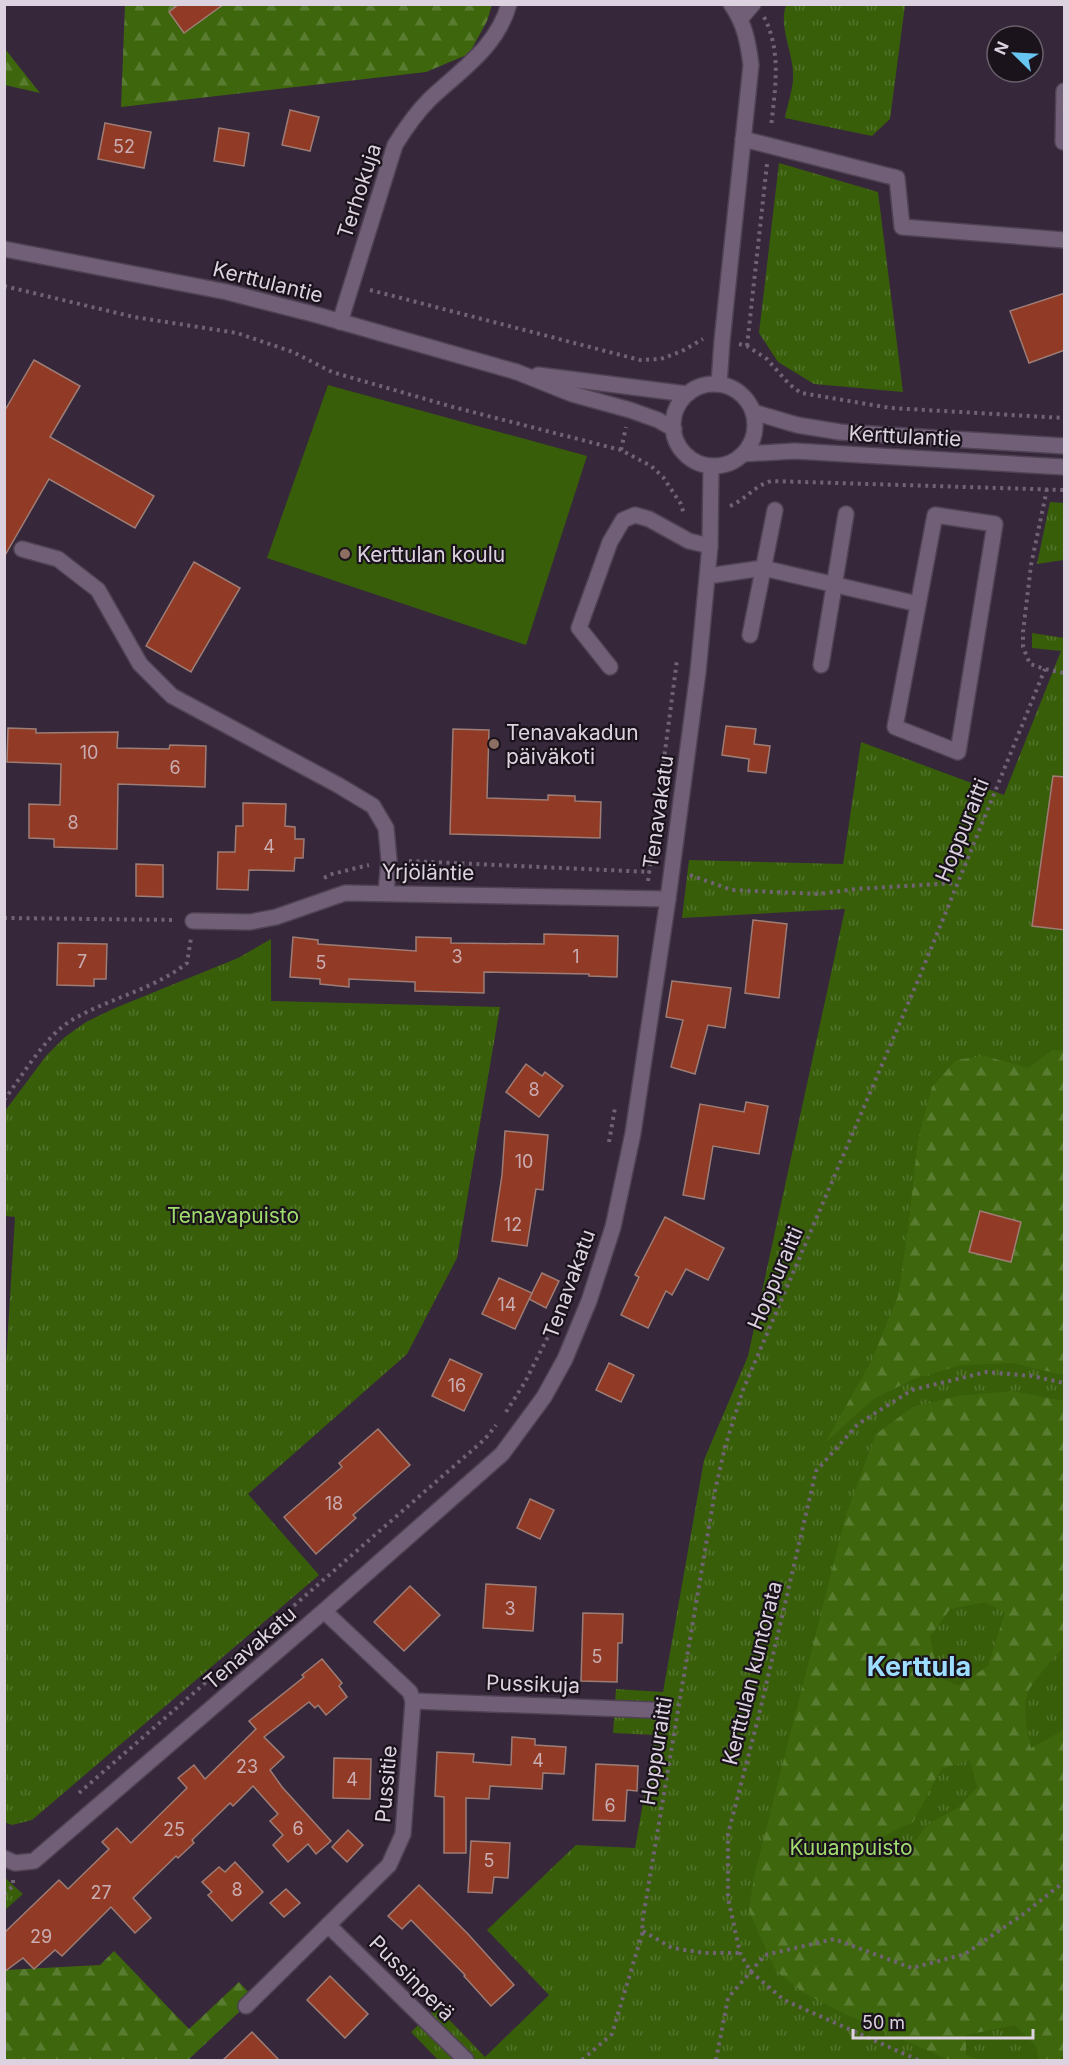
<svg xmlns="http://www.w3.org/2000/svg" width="1069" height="2065" font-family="Inter,sans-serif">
<defs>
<pattern id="grass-tufts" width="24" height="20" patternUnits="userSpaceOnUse" patternTransform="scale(1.5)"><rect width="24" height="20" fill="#385e0a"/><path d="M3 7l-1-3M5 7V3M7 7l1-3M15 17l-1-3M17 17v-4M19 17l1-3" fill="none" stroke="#54742d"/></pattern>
<pattern id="forest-firs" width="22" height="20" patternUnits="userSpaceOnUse" patternTransform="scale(1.5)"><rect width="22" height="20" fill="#3e670d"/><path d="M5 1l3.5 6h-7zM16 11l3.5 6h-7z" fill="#597c30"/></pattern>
</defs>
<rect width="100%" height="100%" fill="#36273b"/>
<g fill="url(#grass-tufts)">
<path d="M 786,5 L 905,5 L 890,119 L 872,136 L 785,118 C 787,106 792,93 793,80 C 795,55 778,28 786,5 Z"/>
<path d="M 779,163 L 878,192 L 903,392 L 814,384 L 778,362 L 759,333 Z"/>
<path d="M 1050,502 L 1064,503 L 1064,560 L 1037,564 Z"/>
<path d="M 1032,633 L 1064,638 L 1064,2060 L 438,2060 L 411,2032 L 437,2007 L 485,2057 L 549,1995 L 487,1930 L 576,1845 L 635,1848 L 655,1735 L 613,1733 L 616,1689 L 663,1692 L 704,1460 L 748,1356 L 845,909 L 682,918 L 689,860 L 843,864 L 861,742 L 1004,795 L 1061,651 L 1032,648 Z"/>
<path d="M 271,939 L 271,1001 L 500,1007 L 457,1258 L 407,1354 L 248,1494 L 319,1575 L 32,1820 L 12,1825 L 4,1822 L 4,1394 L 15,1217 L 5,1216 L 5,1111 L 46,1056 L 65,1037 L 86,1022 L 115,1008 L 238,958 Z"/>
<path d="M 4,1877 L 23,1894 L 5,1910 L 4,1910 Z"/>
</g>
<g fill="url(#forest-firs)" fill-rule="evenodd">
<path d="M 125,5 L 492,5 L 487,21 L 469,54 L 426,72 L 121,107 Z"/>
<path d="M 5,49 L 40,93 L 5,85 Z"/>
<path d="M 1053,1050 L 1064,1051 L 1064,1375 L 1012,1363 L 961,1365 L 916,1378 L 873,1399 L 825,1443 L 871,1362 L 898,1296 L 908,1230 L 918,1140 L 932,1087 L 956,1060 L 985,1056 L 1028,1068 Z"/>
<path d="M 1012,1391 L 1064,1401 L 1064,1647 C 1056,1655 1033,1681 1028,1692 C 1022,1708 1027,1732 1031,1748 L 1064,1730 L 1064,2054 L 1059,2060 L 1039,2060 L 1036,2046 L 1015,2025 L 966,2035 L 966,2055 L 980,2060 L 949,2060 L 845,2014 L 804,1993 L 776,1971 L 749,1911 L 754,1877 L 846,1515 L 876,1434 L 913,1407 L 958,1396 ZM 985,1602 L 1005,1613 L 988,1666 L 958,1686 L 939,1677 L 930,1637 L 950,1609 ZM 970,1760 L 977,1787 L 958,1808 L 928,1824 L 902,1857 L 874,1861 L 884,1836 L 913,1822 L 941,1769 Z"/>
<path d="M 114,1951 L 189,2029 L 239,1982 L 254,1998 L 188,2060 L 5,2060 L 5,1970 L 100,1965 Z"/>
</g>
<path fill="#385e0a" d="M 328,385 L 587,456 L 526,645 L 267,558 Z"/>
<g fill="#913a26" stroke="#9d7d75" stroke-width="1.5">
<path d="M 179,4 L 224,4 L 184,33 L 169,12 Z"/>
<path d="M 290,110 L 319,117 L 310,151 L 282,145 Z"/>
<path d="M 105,123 L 151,132 L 144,168 L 98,159 Z"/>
<path d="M 219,128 L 249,133 L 244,166 L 214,161 Z"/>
<path d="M 1065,293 L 1065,350 L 1029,363 L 1010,311 Z"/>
<path d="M 34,360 L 80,386 L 50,437 L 154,496 L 135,528 L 49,479 L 4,557 L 4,412 Z"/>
<path d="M 194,562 L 240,588 L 191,672 L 146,646 Z"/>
<path d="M 726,726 L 756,729 L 754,744 L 770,746 L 766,773 L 748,771 L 749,759 L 722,755 Z"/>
<path d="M 8,728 L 36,729 L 36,733 L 118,732 L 117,748 L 169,749 L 170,745 L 206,746 L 205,787 L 118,784 L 117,849 L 54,847 L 54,839 L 29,838 L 29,804 L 60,805 L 61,764 L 7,762 Z"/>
<path d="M 453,729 L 489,730 L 487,798 L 548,800 L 548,795 L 575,796 L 575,801 L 601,802 L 600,838 L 450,834 Z"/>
<path d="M 1053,776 L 1065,777 L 1065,930 L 1032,926 Z"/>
<path d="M 243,803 L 286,804 L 285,826 L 295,827 L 295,839 L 304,839 L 303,858 L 295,858 L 294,871 L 249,870 L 248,890 L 217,889 L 218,852 L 235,852 L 236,826 L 243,826 Z"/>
<path d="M 136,864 L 163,865 L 163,897 L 136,896 Z"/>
<path d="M 753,920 L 787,924 L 779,998 L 745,993 Z"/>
<path d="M 544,934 L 618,936 L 617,977 L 589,976 L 589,974 L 484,972 L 484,993 L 415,991 L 415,982 L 349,979 L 349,987 L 320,984 L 320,979 L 290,977 L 293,937 L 318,940 L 318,944 L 416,951 L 416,937 L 451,938 L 451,943 L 544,944 Z"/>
<path d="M 58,943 L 107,944 L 106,979 L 94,979 L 94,986 L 57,985 Z"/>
<path d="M 672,981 L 731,988 L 725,1028 L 708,1025 L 695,1074 L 671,1067 L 683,1020 L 666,1017 Z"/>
<path d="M 526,1064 L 542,1076 L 545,1072 L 563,1086 L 539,1117 L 506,1092 Z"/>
<path d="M 746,1102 L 768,1106 L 759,1154 L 713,1146 L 704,1199 L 683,1195 L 700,1104 L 744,1112 Z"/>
<path d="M 505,1131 L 548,1135 L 543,1190 L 536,1189 L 527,1246 L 492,1241 L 502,1175 Z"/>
<path d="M 980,1211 L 1021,1222 L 1011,1262 L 969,1252 Z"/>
<path d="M 665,1217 L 724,1248 L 708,1280 L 686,1269 L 672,1295 L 666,1291 L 648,1328 L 621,1315 L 639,1277 L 635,1275 Z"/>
<path d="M 542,1273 L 559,1281 L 546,1308 L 529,1299 Z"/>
<path d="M 499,1278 L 532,1293 L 515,1329 L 482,1314 Z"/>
<path d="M 450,1359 L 482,1374 L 464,1411 L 432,1396 Z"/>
<path d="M 609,1363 L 634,1375 L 621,1402 L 596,1390 Z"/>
<path d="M 378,1429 L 410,1465 L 353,1515 L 356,1518 L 316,1554 L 284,1517 L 342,1467 L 339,1463 Z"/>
<path d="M 530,1499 L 554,1510 L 540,1539 L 517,1528 Z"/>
<path d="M 486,1584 L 536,1587 L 533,1631 L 483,1628 Z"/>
<path d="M 410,1586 L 440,1615 L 404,1651 L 374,1622 Z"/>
<path d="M 583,1613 L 623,1614 L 622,1643 L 618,1643 L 617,1682 L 581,1681 Z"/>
<path d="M 322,1659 L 342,1683 L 339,1686 L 347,1697 L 326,1715 L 318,1705 L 315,1708 L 309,1702 L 264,1737 L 284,1757 L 270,1770 L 282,1787 L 331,1841 L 316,1854 L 308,1844 L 288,1862 L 273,1845 L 283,1835 L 270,1821 L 278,1814 L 253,1786 L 233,1806 L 230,1803 L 192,1840 L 194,1843 L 178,1858 L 176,1856 L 133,1898 L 151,1918 L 135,1933 L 111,1907 L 62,1956 L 55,1950 L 34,1969 L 23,1958 L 4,1972 L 4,1933 L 59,1880 L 68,1889 L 109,1849 L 102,1842 L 117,1828 L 131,1843 L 187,1788 L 178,1778 L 194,1765 L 205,1779 L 256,1729 L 249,1721 L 304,1677 L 302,1675 Z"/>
<path d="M 512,1737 L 535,1739 L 535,1745 L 566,1747 L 564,1774 L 543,1773 L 542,1789 L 490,1786 L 489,1799 L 466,1798 L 466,1853 L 444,1853 L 444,1797 L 435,1796 L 437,1752 L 474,1754 L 473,1762 L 511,1765 Z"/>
<path d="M 334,1758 L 371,1759 L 370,1799 L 333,1798 Z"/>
<path d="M 596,1764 L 638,1766 L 637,1791 L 627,1790 L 625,1821 L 593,1820 Z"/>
<path d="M 348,1830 L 363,1845 L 347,1862 L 332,1847 Z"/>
<path d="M 471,1841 L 510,1843 L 508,1878 L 494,1877 L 492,1893 L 468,1892 Z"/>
<path d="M 235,1862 L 263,1892 L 232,1921 L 208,1895 L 212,1892 L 202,1882 L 219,1867 L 225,1872 Z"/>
<path d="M 419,1885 L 468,1934 L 514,1985 L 491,2006 L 464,1976 L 465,1975 L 411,1920 L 402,1929 L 388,1916 Z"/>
<path d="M 286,1889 L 300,1903 L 284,1917 L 270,1903 Z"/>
<path d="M 330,1976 L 368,2014 L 345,2038 L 307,2000 Z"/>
<path d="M 252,2032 L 280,2061 L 222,2061 Z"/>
</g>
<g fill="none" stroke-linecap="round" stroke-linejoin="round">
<g stroke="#4f4253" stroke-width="18">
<g id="minor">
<path d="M 741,18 L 753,4"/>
<path d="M 743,139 L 897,178 L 902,227 L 1064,240"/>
<path d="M 1063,142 L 1064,91"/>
<path d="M 4,249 L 227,292 L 317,315 L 517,372 L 572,394 L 630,410 L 658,420 L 674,429"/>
<path d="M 340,322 L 395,145 C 405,129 415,114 429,100 C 459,71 497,48 509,4"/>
<path d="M 538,375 L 687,394"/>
<path d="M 719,384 L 722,341 L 751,65 C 748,42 745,24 731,4"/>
<circle cx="714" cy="425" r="41"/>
<path d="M 753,412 L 797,425 L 840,432 L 1064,446"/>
<path d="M 743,454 L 795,451 L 1064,467"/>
<path d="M 935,515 L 995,524 L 958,752 L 895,727 Z"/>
<path d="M 22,549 L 58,559 L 98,590 L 140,664 L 172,696 L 338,785 L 373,806 L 386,828 L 389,860 L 386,892"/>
<path d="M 708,576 L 763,568 L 918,604"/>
<path d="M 750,635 L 775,510"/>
<path d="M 821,665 L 846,514"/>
<path d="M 610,667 L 579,628 L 610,542 L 623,520 L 635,515 L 649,519 L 689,541 L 710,546"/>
<path d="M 193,921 L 250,922 L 276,917 L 345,893 L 668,899"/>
<path d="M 413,1701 L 652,1710"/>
<path d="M 4,1858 L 15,1863 L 34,1861 L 324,1611 L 502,1454 L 544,1397 L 565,1359 L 589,1301 L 613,1227 L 633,1133 L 668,899 L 698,672 L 710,546 L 711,466"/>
<path d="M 328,1925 L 466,2060"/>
<path d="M 246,2006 L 389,1865 L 403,1834 L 413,1701 L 410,1692 L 324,1611"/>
</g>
</g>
<g stroke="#706374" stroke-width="4" stroke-dasharray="3 4.5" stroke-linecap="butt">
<path d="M 764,17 C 782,52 775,89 771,127"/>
<path d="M 4,286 L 134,317 L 237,333 L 293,352 L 332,372 L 453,407 L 621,450 L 651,466 L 663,477 L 681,504 L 684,515"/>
<path d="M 370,290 L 640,360 L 661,359 L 682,351 L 703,339"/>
<path d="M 739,344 L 747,346 L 767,359 L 789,384 L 801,393 L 891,408 L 1064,418"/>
<path d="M 747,346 L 767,164"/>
<path d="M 621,450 L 626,427"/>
<path d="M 1047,489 L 1031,565 L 1023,632 L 1023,647 L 1030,664 L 1045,669 L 1064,673"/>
<path d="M 730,506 C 745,500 754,486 771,481 L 1064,490"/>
<path d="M 409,861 L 650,872"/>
<path d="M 690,875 L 732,890 L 819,894 L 856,889 L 956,883"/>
<path d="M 324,878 L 332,874 L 369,865"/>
<path d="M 648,881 L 677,660"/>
<path d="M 4,918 L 176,920"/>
<path d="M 4,1100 C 23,1075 45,1036 72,1020 C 109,998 153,990 187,963 L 191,938"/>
<path d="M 609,1142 L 615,1108"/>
<path d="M 506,1412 L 525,1382 L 564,1305"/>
<path d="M 79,1793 L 485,1439 L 496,1425"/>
<path d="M 4,1894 L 13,1886 L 13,1880"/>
<path d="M 643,1931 L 672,1948 L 705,1953 L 740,1953"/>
<path d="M 582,2060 L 612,2034 L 643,1931 L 642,1924 L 715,1491 L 725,1447 L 743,1390 L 919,978 L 1045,669"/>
<path d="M 716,2060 L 728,1998 L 765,1955 L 834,1939 L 912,1968 L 965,1954 L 1022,1915 L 1064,1882"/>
<path d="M 918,2060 L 784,2000 L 751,1972 L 740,1953 L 728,1898 L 728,1834 L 759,1715 L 816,1471 L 858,1424 L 912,1390 L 986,1372 L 1032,1376 L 1064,1383"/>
</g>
<use href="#minor" stroke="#705f77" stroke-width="15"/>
</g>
<g fill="#8d6e63" stroke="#1a131c" stroke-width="2">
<circle cx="345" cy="554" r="6"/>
<circle cx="494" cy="744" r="6"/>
</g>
<g text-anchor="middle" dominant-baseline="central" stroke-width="4.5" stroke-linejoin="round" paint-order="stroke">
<g font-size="18" fill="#caadb2">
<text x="124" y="146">52</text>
<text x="89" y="752">10</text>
<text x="175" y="767">6</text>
<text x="73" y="822">8</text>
<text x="269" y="846">4</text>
<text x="457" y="956">3</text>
<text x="576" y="956">1</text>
<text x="82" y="961">7</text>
<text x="321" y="962">5</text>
<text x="534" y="1089">8</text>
<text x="524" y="1161">10</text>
<text x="513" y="1224">12</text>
<text x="507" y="1304">14</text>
<text x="457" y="1385">16</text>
<text x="334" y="1503">18</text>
<text x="510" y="1608">3</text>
<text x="597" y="1656">5</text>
<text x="538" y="1760">4</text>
<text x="247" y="1766">23</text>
<text x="352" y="1779">4</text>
<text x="610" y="1805">6</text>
<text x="298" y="1828">6</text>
<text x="174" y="1829">25</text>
<text x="489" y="1860">5</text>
<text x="237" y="1889">8</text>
<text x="101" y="1892">27</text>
<text x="41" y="1936">29</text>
</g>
<g font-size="21" fill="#ddd3e0" stroke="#1a131c">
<text transform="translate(359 191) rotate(-72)">Terhokuja</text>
<text transform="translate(268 282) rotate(14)">Kerttulantie</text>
<text transform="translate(905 436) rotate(3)">Kerttulantie</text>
<text transform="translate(658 812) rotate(-82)">Tenavakatu</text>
<text transform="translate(962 830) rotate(-68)">Hoppuraitti</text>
<text transform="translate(428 872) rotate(1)">Yrjöläntie</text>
<text transform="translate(775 1278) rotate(-67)">Hoppuraitti</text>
<text transform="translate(569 1284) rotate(-70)">Tenavakatu</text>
<text transform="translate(250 1648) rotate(-41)">Tenavakatu</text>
<text transform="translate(752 1673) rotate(-76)">Kerttulan kuntorata</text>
<text transform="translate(533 1684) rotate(2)">Pussikuja</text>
<text transform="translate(656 1751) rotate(-81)">Hoppuraitti</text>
<text transform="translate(386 1784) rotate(-85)">Pussitie</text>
<text transform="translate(412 1978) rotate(45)">Pussinperä</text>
</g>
<g font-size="21" fill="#ddd3e0" stroke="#1a131c" text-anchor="start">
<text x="357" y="554">Kerttulan koulu</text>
<text x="506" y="732">Tenavakadun<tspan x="506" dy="24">päiväkoti</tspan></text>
</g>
<g font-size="21" fill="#a1dc6f" stroke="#1a131c">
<text x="233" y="1215">Tenavapuisto</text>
<text x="851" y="1847">Kuuanpuisto</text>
</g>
<g font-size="27" font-weight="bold" fill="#9dddff" stroke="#1a131c">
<text x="919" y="1666">Kerttula</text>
</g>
</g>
<rect width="1069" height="2065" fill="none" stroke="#ddd3e0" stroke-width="12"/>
<g transform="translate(1015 54) rotate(294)"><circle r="28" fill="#1a131c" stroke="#68606a" stroke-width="1.5"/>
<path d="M0-4.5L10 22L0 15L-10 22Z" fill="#68c4f0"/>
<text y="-9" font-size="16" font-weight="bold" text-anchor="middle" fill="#ddd3e0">N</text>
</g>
<path d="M853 2029v9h180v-9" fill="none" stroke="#ddd3e0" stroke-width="3"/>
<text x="862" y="2029" font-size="18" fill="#ddd3e0" stroke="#1a131c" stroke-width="4.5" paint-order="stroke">50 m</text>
</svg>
